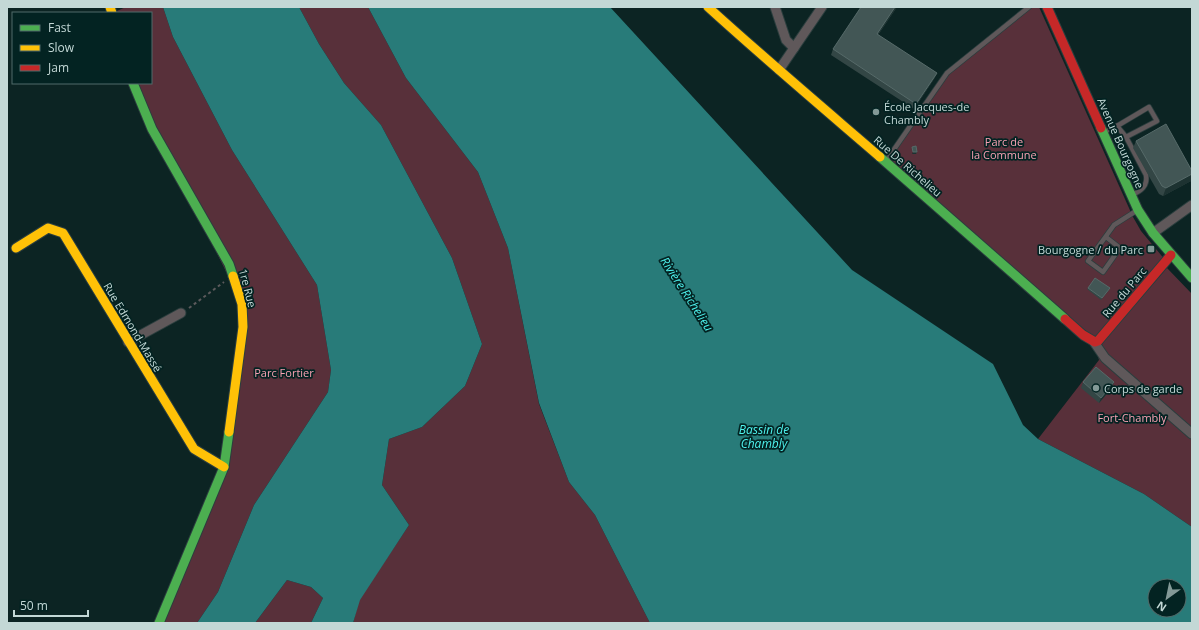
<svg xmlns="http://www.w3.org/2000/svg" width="1199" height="630" font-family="'Open Sans',sans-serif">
<rect width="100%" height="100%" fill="#0c2423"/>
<g fill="#58303a">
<path d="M 126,7 L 163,7 L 173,37 L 232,150 L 317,285 L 331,370 L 328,392 L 254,505 L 218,592 L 197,623 L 161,623 L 219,481 L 242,304 L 133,83 L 151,83 L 151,13 L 112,13 Z"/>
<path d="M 299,7 L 368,7 L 406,78 L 478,172 L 508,248 L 539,404 L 569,482 L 595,515 L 650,623 L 353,623 L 359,600 L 409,525 L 382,485 L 389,439 L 422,427 L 465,386 L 482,344 L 452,258 L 381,125 L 344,83 L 319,44 Z"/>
<path d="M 1029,7 L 1039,7 L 1133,217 L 1141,231 L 1166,261 L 1098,341 L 885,163 L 947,73 Z"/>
<path d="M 1167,268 L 1192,294 L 1192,527 L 1144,494 L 1038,439 L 1099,360 L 1096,350 Z"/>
<path d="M 287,580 L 311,587 L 323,598 L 311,623 L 255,623 Z"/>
</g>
<g fill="#287b79" fill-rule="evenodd">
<path d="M 163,7 L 299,7 L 319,44 L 344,83 L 381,125 L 452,258 L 482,344 L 465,386 L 422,427 L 389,439 L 382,485 L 409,525 L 360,600 L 353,623 L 311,623 L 323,598 L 311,587 L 287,580 L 255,623 L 197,623 L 218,592 L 254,505 L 328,392 L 331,370 L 317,285 L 232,150 L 173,37 Z"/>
<path d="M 368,7 L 610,7 L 852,270 L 993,364 L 1023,425 L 1038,439 L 1144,494 L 1192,527 L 1192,623 L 650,623 L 595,515 L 569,482 L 539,403 L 508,248 L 478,172 L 406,78 ZM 1155,586 L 1179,586 L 1179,610 L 1155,610 Z"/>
</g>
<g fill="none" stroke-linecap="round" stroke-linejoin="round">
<g stroke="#2b3e3e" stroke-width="6">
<g id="lane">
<path d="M 1117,126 L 1126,137 L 1146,175 C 1148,186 1141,191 1132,195"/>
<path d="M 1104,132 L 1117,126 L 1149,107 L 1157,121 L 1126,137"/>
<path d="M 886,161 L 947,73 L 1029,7"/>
<path d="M 1106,237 L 1120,248 L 1103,272 L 1088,261 L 1114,225 L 1136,211"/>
</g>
</g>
<g stroke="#2b3e3e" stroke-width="11">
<g id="street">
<path d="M 775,7 L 786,40 L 794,48"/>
<path d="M 779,70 L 822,7"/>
<path d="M 1153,233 L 1192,205"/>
<path d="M 128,342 L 181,313"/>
<path d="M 1094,342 L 1105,358 L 1192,434"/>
</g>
</g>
<g stroke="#2b3e3e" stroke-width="11">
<g id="fast">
<path d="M 133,83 L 152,129 L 229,264 L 233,276"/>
<path d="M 1101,128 L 1138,210 L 1153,233 L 1192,278"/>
<path d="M 880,157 L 1065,319"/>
<path d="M 159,623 L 224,467 L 229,432"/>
</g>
</g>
<g stroke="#2b3e3e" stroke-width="11">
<g id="slow">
<path d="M 110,7 L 112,13"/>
<path d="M 708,7 C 764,58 822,107 880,157"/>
<path d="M 16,248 L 48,228 L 63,233 L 194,449 L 224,467"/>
<path d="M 229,432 L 243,327 L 242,304 L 233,276"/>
</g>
</g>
<g stroke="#2b3e3e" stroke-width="11">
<g id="jam">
<path d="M 1047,7 L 1101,128"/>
<path d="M 1065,319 L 1083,335 L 1095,342 L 1098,341 L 1171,255"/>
</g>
</g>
<path stroke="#5c5a5c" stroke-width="2" stroke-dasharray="3 3" stroke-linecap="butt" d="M 189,308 L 224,282"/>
<use href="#lane" stroke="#5f585a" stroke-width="4.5"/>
<use href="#street" stroke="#5f585a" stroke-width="9"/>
<use href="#fast" stroke="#4caf50" stroke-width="9"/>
<use href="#slow" stroke="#ffc107" stroke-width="9"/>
<use href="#jam" stroke="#c62828" stroke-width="9"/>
</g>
<g fill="#334645">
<path d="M 897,7 L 878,35 L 937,73 L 934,79 L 914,109 L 831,55 L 833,49 Z"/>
<path d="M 1136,141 L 1191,181 L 1163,196 L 1159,194 L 1133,148 Z"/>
<path d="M 1088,288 L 1109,290 L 1101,300 L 1087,289 Z"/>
<path d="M 1083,382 L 1112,388 L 1099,403 L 1081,388 Z"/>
</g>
<g fill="#1d3231">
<path d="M 895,7 L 897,7 L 875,39 L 877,34 Z"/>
<path d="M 937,73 L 934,79 L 914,109 L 916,104 Z"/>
<path d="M 913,152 L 917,152 L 916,154 L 912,154 Z"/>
<path d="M 1192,174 L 1192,177 L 1191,181 L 1163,196 L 1166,188 Z"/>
<path d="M 1114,382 L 1112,388 L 1099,403 L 1101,398 Z"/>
</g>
<g fill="#425655" stroke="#566a69">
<path d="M 861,7 L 895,7 L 877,34 L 937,73 L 916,104 L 833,49 Z"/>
<path d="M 1166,124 L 1192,171 L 1192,174 L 1166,188 L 1162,186 L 1136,141 Z"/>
<path d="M 916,146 L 917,152 L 913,152 L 912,147 Z"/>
<path d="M 1095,278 L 1110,288 L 1102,298 L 1088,288 Z"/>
<path d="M 1096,367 L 1114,382 L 1101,398 L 1083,382 Z"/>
</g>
<g fill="#839997" stroke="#032322" stroke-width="1.5">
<circle cx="876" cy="112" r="4"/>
<rect x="1147" y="245" width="8" height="8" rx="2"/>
<circle cx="1096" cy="388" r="4"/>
</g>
<g text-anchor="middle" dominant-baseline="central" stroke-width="3.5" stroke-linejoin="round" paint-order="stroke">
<g font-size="11" fill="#c3d8d6" stroke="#032322" text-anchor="start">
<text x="884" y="106">École Jacques-de<tspan x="884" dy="13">Chambly</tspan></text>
<text x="1143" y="249" text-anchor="end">Bourgogne / du Parc</text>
<text x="1104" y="388">Corps de garde</text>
</g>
<g font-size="11" fill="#f9a1b3" stroke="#032322">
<text x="1004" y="141">Parc de<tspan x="1004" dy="13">la Commune</tspan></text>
<text x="284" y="372">Parc Fortier</text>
<text x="1132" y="417">Fort-Chambly</text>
</g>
<g font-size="11" fill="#c3d8d6" stroke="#032322">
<text transform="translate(1121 143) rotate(66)">Avenue Bourgogne</text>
<text transform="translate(908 166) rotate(41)">Rue De Richelieu</text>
<text transform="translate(248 288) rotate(76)">1re Rue</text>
<text transform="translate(1124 292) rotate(-50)">Rue du Parc</text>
<text transform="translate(133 327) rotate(59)">Rue Edmond-Massé</text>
</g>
<g font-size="12" font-style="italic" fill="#4ef2ed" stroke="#032322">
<text transform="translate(687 294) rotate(57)">Rivière Richelieu</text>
<text x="764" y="429">Bassin de<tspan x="764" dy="14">Chambly</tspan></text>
</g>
</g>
<rect width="1199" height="630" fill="none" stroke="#c3d8d6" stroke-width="16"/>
<rect x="12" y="12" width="140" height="72" fill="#032322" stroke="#506b6a"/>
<rect x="20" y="25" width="20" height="6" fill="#4caf50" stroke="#506b6a"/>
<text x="48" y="32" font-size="12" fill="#c3d8d6">Fast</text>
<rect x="20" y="45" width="20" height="6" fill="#ffc107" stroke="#506b6a"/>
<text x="48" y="52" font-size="12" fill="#c3d8d6">Slow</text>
<rect x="20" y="65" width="20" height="6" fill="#c62828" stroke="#506b6a"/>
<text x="48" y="72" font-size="12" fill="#c3d8d6">Jam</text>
<g transform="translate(1167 598) rotate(213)"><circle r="19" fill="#032322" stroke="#506b6a"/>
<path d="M0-3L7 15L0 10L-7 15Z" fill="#839997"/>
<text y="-6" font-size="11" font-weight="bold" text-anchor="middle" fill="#c3d8d6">N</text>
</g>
<path d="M14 610v6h74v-6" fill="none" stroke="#c3d8d6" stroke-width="2"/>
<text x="20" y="610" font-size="12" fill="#c3d8d6" stroke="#032322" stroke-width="3" paint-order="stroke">50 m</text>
</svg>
